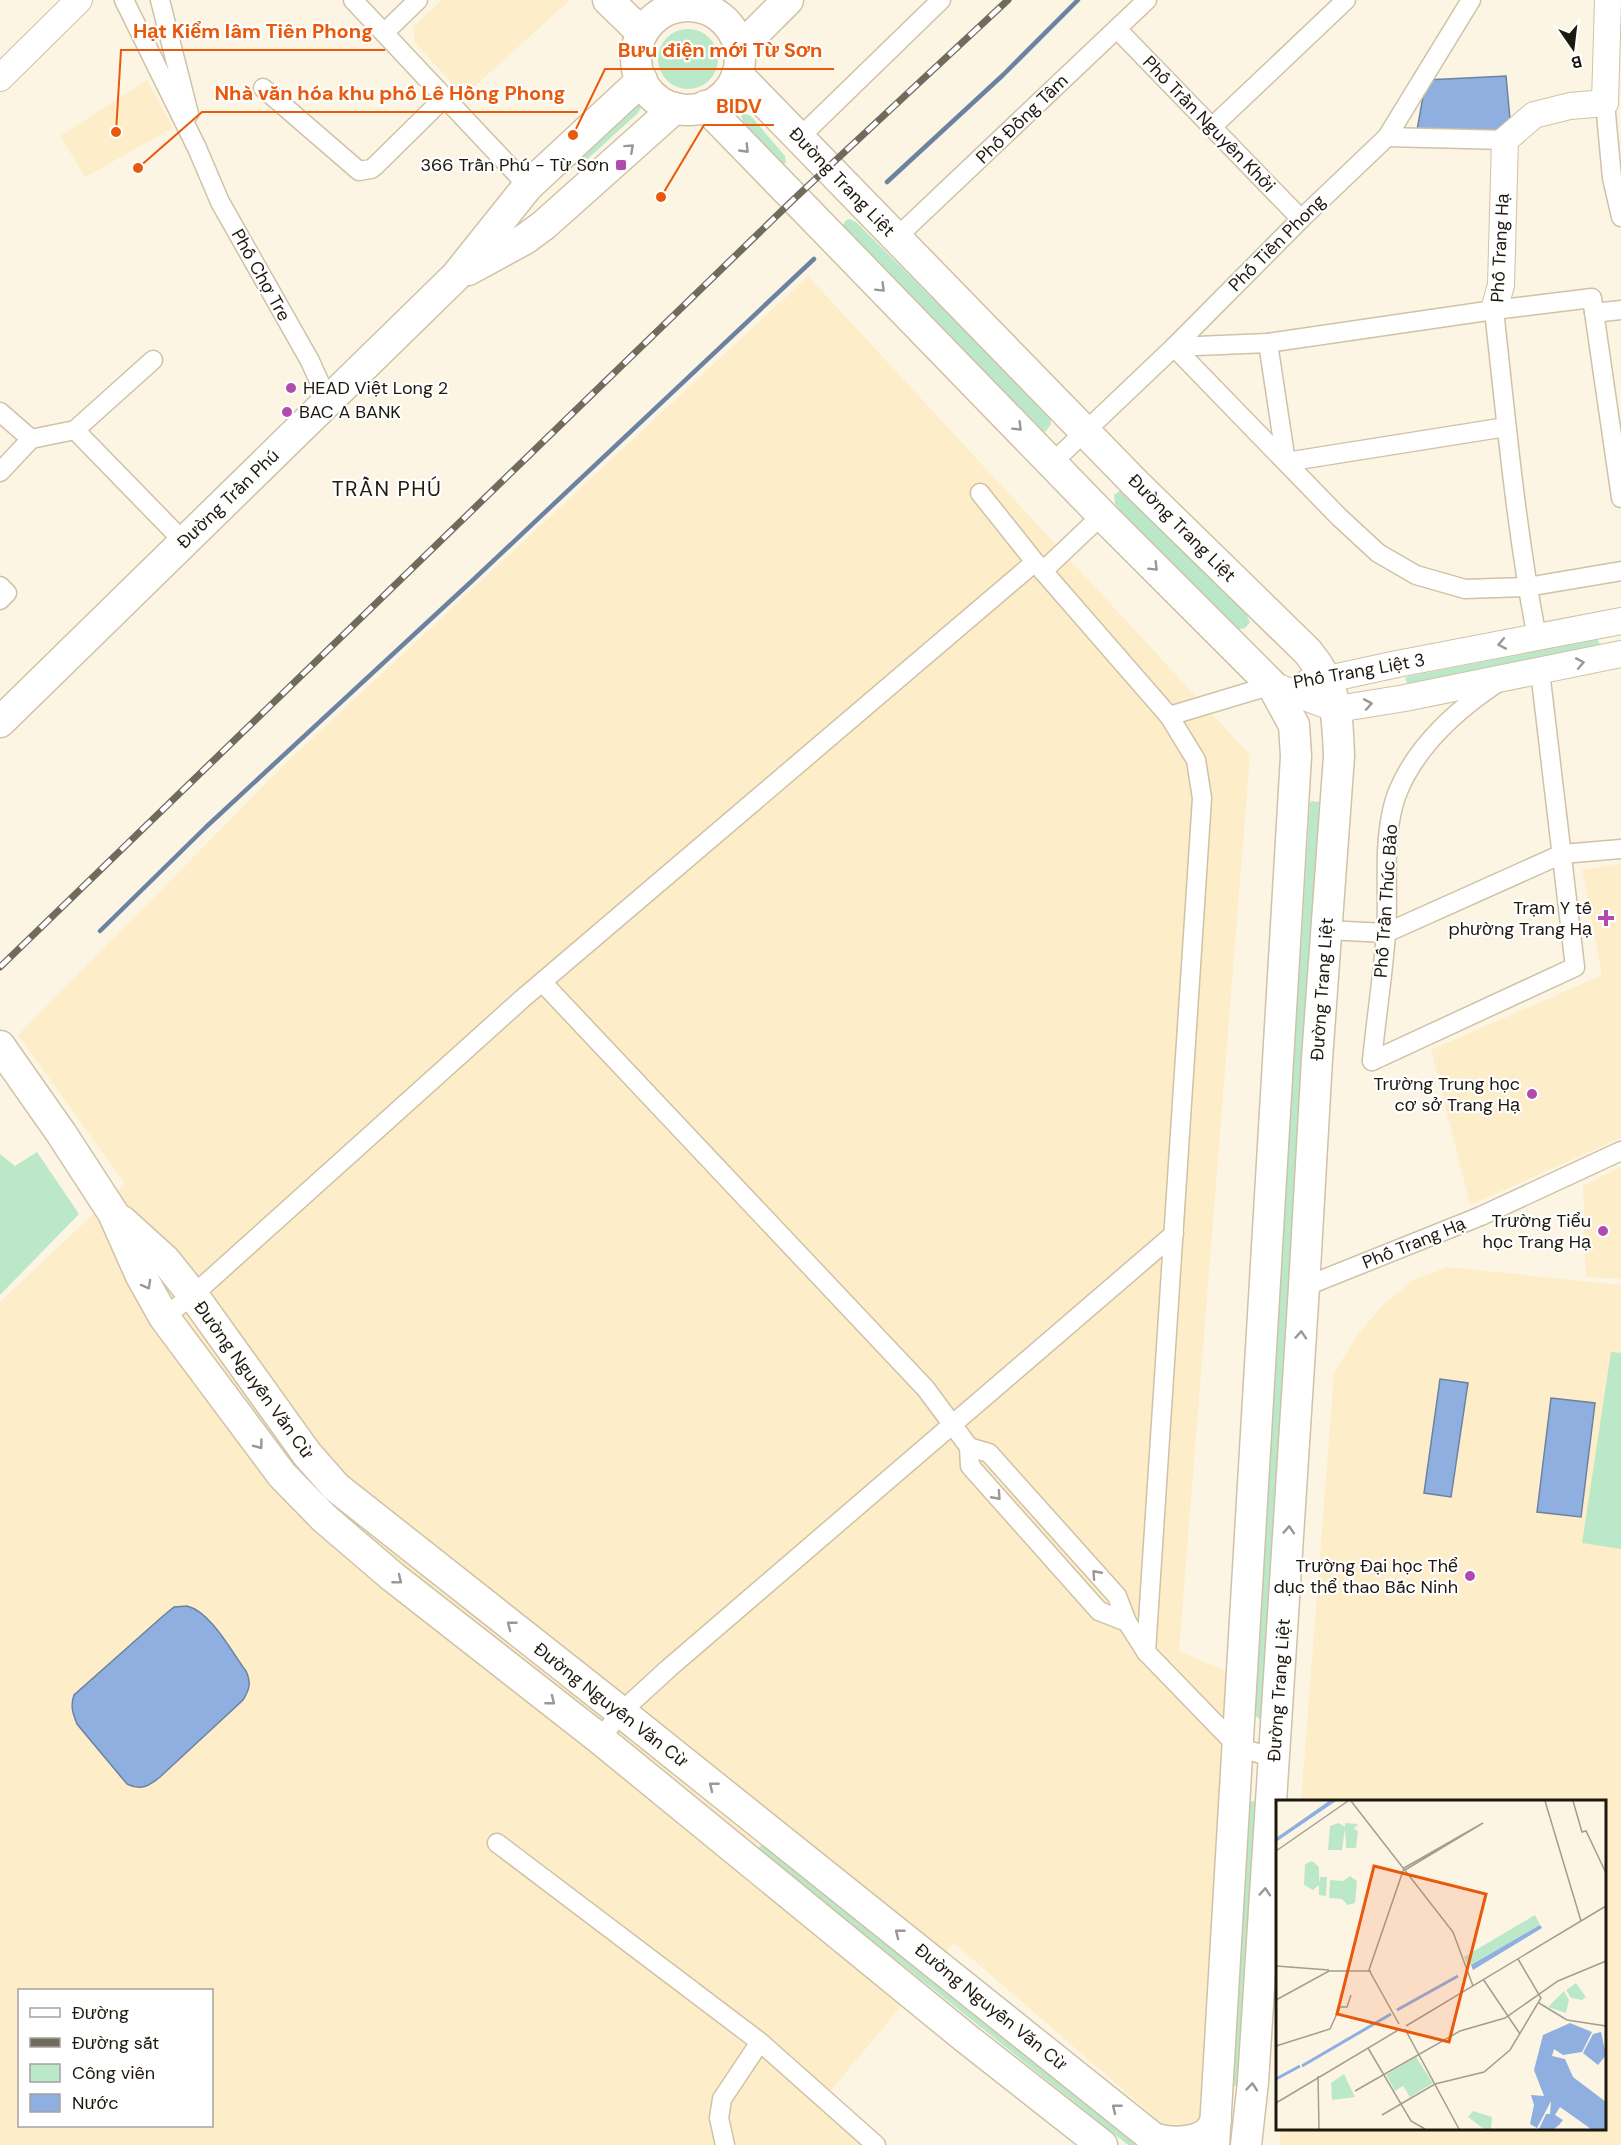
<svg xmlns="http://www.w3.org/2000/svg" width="1621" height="2145" font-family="'DM Sans',sans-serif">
<rect width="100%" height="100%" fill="#fdf5e4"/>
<g fill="#fdedc9" fill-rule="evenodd">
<path d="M 442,0 L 570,0 L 464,96 L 414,42 L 414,26 Z"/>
<path d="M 147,80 L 173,128 L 85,177 L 60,136 Z"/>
<path d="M 808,276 L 1250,755 L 1179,1651 L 1235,1675 L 1204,2119 L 1173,2133 L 954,1943 L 817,2107 L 861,2145 L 0,2145 L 0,1302 L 125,1184 L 18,1035 L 284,765 ZM 20,1990 L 212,1990 L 212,2126 L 20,2126 Z"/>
<path d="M 1621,863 L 1621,1138 L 1470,1205 L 1431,1050 L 1602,975 L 1582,870 Z"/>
<path d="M 1621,1167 L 1621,1279 L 1586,1277 L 1583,1186 Z"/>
<path d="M 1448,1267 L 1621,1285 L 1621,2145 L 1280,2145 L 1281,2129 L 1604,2128 L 1604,1802 L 1301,1801 L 1334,1373 L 1358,1334 L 1383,1305 L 1413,1280 Z"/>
</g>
<g fill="#bce8ca">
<circle cx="688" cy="59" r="30"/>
<path d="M 638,104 L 641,108 L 638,113 L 581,165 L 577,166 L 573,165 L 573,161 Z"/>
<path d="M 744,113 L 751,116 L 785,156 L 786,163 L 779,163 L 743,121 L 741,116 Z"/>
<path d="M 850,219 L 856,222 L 1050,416 L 1051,424 L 1046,431 L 1042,433 L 842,226 L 846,220 Z"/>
<path d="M 1120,491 L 1127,494 L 1246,614 L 1250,622 L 1245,628 L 1236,630 L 1121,511 L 1115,504 L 1114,495 Z"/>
<path d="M 1596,640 L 1598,640 L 1600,645 L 1595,648 L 1410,684 L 1407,683 L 1405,678 L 1410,676 Z"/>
<path d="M 1312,801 L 1319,802 L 1319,807 L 1266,1687 L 1262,1718 L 1259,1719 L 1254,1714 L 1257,1648 L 1310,803 Z"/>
<path d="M 37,1152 L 79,1214 L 0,1295 L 0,1154 L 15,1166 Z"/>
<path d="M 1611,1352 L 1621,1353 L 1621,1549 L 1582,1543 Z"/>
<path d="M 1253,1801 L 1258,1804 L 1238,2084 L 1234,2087 L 1232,2086 L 1249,1802 Z"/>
<path d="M 762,1844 L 1139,2145 L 1128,2145 L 763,1853 L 759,1848 Z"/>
</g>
<g fill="#8eafe0" stroke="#6c82a1" stroke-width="1.5">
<path d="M 1506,76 L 1510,119 L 1499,133 L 1417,130 L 1426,80 Z"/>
<path d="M 1440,1379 L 1468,1383 L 1451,1497 L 1424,1493 Z"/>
<path d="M 1551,1398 L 1595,1403 L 1581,1517 L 1537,1512 Z"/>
<path d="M 187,1606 C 211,1612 231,1651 246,1671 C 251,1682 250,1689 243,1700 L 160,1777 C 149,1786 141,1791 127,1784 L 77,1724 C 73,1714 70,1706 74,1695 L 163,1616 L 174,1607 Z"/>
</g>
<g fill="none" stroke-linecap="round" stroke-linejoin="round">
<g stroke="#6c82a1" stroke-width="4.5">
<path d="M 887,182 L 1003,75 L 1078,0"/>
<path d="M 100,931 L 206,827 L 473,580 L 814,259"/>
</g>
<g stroke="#cfc2a6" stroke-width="21">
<g id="street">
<path d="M 124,0 L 197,148 L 220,202 L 310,361 L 328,401"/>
<path d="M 160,0 L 189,114"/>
<path d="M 353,0 L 528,186"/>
<path d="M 1117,29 L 1301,219"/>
<path d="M 384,33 L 418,0"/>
<path d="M 263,88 L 359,171 L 371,169 L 375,166 L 445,97"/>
<path d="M 1605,103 L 1612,178 L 1621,217"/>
<path d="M 1212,127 L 1346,0"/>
<path d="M 1387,137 L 1505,140"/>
<path d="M 799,138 L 941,0"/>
<path d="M 897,237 L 1147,0"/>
<path d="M 1494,310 C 1506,419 1516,530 1537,638"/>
<path d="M 1594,313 L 1621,310"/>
<path d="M 1268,343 L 1286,462 L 1506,427"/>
<path d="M 1174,347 L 1268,343 L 1494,310 L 1592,298 L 1621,498"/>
<path d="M 1174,347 L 1339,517 L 1378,553 L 1416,575 L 1465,589 L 1527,587 L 1621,571"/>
<path d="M 0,412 L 31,439"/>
<path d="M 75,430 L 184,542"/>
<path d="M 31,439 L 75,430 L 153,360"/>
<path d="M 1053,462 L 1174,347 L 1301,219 L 1387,137 L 1471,0"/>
<path d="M 0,472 L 31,439"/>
<path d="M 980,493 L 1035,562 L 1169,716 L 1196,760 L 1202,798 L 1146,1652"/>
<path d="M 1043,571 L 1102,515"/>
<path d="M 0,586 L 7,593 L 0,600"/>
<path d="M 1169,716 L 1272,685"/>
<path d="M 1326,930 L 1386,933 L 1562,854 L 1621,849"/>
<path d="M 542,982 L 926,1389 L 969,1447 L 970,1466 L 1099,1611 L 1127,1622"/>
<path d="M 1372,1061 L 1575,967 L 1540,671"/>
<path d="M 1372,1061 C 1376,1018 1383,976 1386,933 C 1388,906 1386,879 1387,851 C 1388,831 1391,807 1399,789 C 1418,745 1458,709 1497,683"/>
<path d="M 1304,1287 L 1481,1216 L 1621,1151"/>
<path d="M 164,1317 L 193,1295 L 522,999 L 1035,562"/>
<path d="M 969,1447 L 989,1453 L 1117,1596 L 1127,1622 L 1146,1652 L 1208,1716 L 1238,1747 L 1274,1758"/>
<path d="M 600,1739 L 621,1712 L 669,1668 L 1174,1234"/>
<path d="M 497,1843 L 760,2042 L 876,2145"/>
<path d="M 725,2145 L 719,2118 L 722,2099 L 760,2042"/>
</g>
</g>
<g stroke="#cfc2a6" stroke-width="28">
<g id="secondary">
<path d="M 0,78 L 79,0"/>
<path d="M 1494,310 L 1501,285 L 1505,140 L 1534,115 L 1570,106 L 1605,103 L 1608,0"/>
<path d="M 1308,682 L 1328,679 L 1397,664 L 1621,621"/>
<path d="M 1272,685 L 1337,709 L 1405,698 L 1621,654"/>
</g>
</g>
<g stroke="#cfc2a6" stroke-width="33">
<g id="primary">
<path d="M 608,0 L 642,33"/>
<circle cx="688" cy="58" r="52"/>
<path d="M 739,49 L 788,0"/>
<path d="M 737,74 L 1136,484 L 1308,652 C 1337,688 1337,710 1339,756 L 1317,1059 L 1304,1287 L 1253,2082 L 1246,2145"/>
<path d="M 705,106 L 1102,515 L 1272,685 L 1294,725 L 1296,756 L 1214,2145"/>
<path d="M 468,270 L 525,239 L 544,225 L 675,108"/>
<path d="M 0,722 L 456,276 L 528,186 L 642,80"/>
<path d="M 0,1046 L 61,1133 L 113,1213 L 141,1276 L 164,1317 L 282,1475 L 324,1518 L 393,1577 L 600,1739 L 967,2039 L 1102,2145"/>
<path d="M 122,1221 L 165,1260 L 193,1295 L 307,1454 L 336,1487 L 621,1712 L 1162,2145"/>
<path d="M 1156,2139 C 1176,2144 1210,2144 1216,2119"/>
</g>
</g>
<use href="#street" stroke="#fff" stroke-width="18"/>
<use href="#secondary" stroke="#fff" stroke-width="26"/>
<use href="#primary" stroke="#fff" stroke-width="30"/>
<g stroke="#716b5e" stroke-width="7">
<path id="rail" d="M 0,967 L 794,199 L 1008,0"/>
</g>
<use href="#rail" stroke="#fff" stroke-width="4.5" stroke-dasharray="14" stroke-linecap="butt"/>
</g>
<defs><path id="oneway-chevron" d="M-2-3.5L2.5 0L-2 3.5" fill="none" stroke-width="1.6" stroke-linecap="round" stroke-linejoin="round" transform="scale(1.5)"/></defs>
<g stroke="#9a9893">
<use href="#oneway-chevron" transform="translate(630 148) rotate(-42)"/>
<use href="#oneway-chevron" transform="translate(745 149) rotate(46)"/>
<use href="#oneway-chevron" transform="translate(881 288) rotate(45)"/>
<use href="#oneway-chevron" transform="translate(1018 427) rotate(45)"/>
<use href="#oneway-chevron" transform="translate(1154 567) rotate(45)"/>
<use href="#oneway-chevron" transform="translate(1502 644) rotate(169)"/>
<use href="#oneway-chevron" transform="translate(1580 663) rotate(-11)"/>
<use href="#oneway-chevron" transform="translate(1368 704) rotate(-10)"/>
<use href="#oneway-chevron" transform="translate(147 1285) rotate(61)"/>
<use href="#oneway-chevron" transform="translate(1301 1335) rotate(-86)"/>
<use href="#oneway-chevron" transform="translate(259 1445) rotate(53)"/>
<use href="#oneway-chevron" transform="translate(997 1496) rotate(48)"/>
<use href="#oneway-chevron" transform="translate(1289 1530) rotate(-86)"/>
<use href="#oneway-chevron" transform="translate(1096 1574) rotate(-132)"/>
<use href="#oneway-chevron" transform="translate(398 1580) rotate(39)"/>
<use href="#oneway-chevron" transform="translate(511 1625) rotate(-142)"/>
<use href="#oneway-chevron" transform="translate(551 1701) rotate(38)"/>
<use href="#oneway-chevron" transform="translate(713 1786) rotate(-141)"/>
<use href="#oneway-chevron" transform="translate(1265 1892) rotate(-86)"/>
<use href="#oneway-chevron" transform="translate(899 1933) rotate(-142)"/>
<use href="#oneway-chevron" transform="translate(1252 2087) rotate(-85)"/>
<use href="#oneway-chevron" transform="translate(1116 2108) rotate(-141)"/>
</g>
<g fill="#b34baf" stroke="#fff" stroke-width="2">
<rect x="615" y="159" width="12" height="12" rx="3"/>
<circle cx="291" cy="388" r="6"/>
<circle cx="287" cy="412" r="6"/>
<path d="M1603 909h6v6h6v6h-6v6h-6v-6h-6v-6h6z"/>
<circle cx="1532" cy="1094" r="6"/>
<circle cx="1603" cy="1231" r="6"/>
<circle cx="1470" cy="1576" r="6"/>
</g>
<g text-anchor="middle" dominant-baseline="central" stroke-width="4.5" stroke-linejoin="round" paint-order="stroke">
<g font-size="18" fill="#1e190f" stroke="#fff">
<text transform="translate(1022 119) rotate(-44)">Phố Đồng Tâm</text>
<text transform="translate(1209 124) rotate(46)">Phố Trần Nguyên Khởi</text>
<text transform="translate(842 182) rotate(46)">Đường Trang Liệt</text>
<text transform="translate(1277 243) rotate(-45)">Phố Tiền Phong</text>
<text transform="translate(1500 248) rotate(-87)">Phố Trang Hạ</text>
<text transform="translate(261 275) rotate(61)">Phố Chợ Tre</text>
<text transform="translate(228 499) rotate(-44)">Đường Trần Phú</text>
<text transform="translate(1182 528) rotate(45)">Đường Trang Liệt</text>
<text transform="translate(1359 671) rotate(-10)">Phố Trang Liệt 3</text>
<text transform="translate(1386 901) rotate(-86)">Phố Trần Thúc Bảo</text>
<text transform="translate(1322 989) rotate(-86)">Đường Trang Liệt</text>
<text transform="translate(1414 1243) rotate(-22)">Phố Trang Hạ</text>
<text transform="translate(254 1380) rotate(54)">Đường Nguyễn Văn Cừ</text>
<text transform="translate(1279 1690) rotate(-86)">Đường Trang Liệt</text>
<text transform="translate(611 1705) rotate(38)">Đường Nguyễn Văn Cừ</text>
<text transform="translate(991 2007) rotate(39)">Đường Nguyễn Văn Cừ</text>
</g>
<g font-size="18" fill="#1e190f" stroke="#fff" text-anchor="end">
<text x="609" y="165">366 Trần Phú - Từ Sơn</text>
<text x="303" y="388" text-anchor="start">HEAD Việt Long 2</text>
<text x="299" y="412" text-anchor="start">BAC A BANK</text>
<text x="1592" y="908">Trạm Y tế<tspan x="1592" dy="21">phường Trang Hạ</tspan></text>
<text x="1520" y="1084">Trường Trung học<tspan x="1520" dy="21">cơ sở Trang Hạ</tspan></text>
<text x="1591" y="1221">Trường Tiểu<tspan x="1591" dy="21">học Trang Hạ</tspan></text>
<text x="1458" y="1566">Trường Đại học Thể<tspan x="1458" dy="21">dục thể thao Bắc Ninh</tspan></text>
</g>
<g font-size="21" letter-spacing="1.5" fill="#1e190f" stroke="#fff">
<text x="387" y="489">TRẦN PHÚ</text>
</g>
</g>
<g transform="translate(1276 1800)">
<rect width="330" height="330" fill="#fdf5e4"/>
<path d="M 63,23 L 69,27 L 69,23 L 82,24 L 78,29 L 82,31 L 80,48 L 70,48 L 69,28 L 66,50 L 52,50 L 54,26 ZM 36,61 L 43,67 L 43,83 L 44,77 L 51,77 L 50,96 L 43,95 L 43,85 L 37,90 L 28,85 L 29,64 ZM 74,76 L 81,81 L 79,103 L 72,105 L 66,99 L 53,98 L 54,80 L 67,81 ZM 259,115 L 264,125 L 195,165 L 190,162 L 188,157 ZM 300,183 L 310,197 L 306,200 L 295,198 L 290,190 ZM 288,191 L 293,200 L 290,213 L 272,207 ZM 140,257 L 157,283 L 134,297 L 127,286 L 119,291 L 110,275 ZM 68,274 L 79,297 L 56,300 L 55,283 ZM 197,311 L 216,317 L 215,329 L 208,329 L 192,317 Z" fill="#bce8ca"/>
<path d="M 53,1 L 60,1 L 0,42 L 0,38 ZM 264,125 L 266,128 L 197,170 L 195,165 ZM 294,223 L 316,232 L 306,252 L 287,255 L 278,249 L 276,256 L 289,259 L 297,277 L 330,302 L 330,329 L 315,329 L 284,307 L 279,315 L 287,320 L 283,325 L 278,329 L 263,329 L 270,314 L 274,314 L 275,301 L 261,328 L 254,324 L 258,305 L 255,295 L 268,296 L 258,270 L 267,235 ZM 325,232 L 330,255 L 322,265 L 307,253 L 317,234 Z" fill="#8eafe0"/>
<path fill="none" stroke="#8eafe0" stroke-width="3" d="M 121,210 L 182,176M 26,266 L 115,214M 0,279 L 24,266"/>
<path fill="none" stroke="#a49d8f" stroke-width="1.5" d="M 75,1 L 177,132 L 197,186M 269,1 L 305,121M 297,1 L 306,32 L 310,31 L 330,73M 0,51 L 72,1M 128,68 L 207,23 L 129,70M 0,166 L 53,170M 207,179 L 244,234M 0,200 L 53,171 L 95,171M 263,203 L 291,220 L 330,226M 123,224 L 93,170 L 128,68M 130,226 L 330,106M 129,229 L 183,329M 0,246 L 54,229 L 64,207 L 71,207 L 75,195M 92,248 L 135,321 L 149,329M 42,276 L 43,329M 79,291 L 184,231 L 229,218 L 282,181 L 330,161M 0,303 L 124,229M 106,315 L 159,284 L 208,272 L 234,250 L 265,198 L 242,159"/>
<path fill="#e8590c" fill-opacity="0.15" stroke="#e8590c" stroke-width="3" d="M 98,66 L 210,94 L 173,242 L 61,214 Z"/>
<rect width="330" height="330" fill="none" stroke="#1e190f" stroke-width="3"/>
</g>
<path fill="none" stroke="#e8590c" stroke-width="2" d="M116 132L121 50H385M573 135L605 69H834M138 168L202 112H578M661 197L704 125H774"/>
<g fill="#e8590c" stroke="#fff" stroke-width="2">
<circle cx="116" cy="132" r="6"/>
<circle cx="573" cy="135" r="6"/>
<circle cx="138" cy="168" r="6"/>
<circle cx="661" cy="197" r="6"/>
</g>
<g font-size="20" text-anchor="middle" font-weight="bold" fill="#e8590c" stroke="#fff" stroke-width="4.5" stroke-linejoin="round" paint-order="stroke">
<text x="253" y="38">Hạt Kiểm lâm Tiên Phong</text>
<text x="720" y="57">Bưu điện mới Từ Sơn</text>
<text x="390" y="100">Nhà văn hóa khu phố Lê Hồng Phong</text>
<text x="739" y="113">BIDV</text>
</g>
<rect x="18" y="1989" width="195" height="138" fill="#ffffff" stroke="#a5a39f" stroke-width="1.5"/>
<rect x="30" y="2008" width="30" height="9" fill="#ffffff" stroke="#a5a39f" stroke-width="1.5"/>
<text x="72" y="2019" font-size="18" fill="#1e190f">Đường</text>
<rect x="30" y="2038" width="30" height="9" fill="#716b5e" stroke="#a5a39f" stroke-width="1.5"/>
<text x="72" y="2049" font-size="18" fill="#1e190f">Đường sắt</text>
<rect x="30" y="2064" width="30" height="18" fill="#bce8ca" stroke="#a5a39f" stroke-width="1.5"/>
<text x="72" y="2079" font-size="18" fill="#1e190f">Công viên</text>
<rect x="30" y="2094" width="30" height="18" fill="#8eafe0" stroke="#a5a39f" stroke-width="1.5"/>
<text x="72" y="2109" font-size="18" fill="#1e190f">Nước</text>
<g transform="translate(1573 48) rotate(166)" stroke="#ffffff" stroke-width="4.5" paint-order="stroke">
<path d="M0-4.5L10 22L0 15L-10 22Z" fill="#1e190f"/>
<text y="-9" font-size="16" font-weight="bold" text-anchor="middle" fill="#1e190f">B</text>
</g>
</svg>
